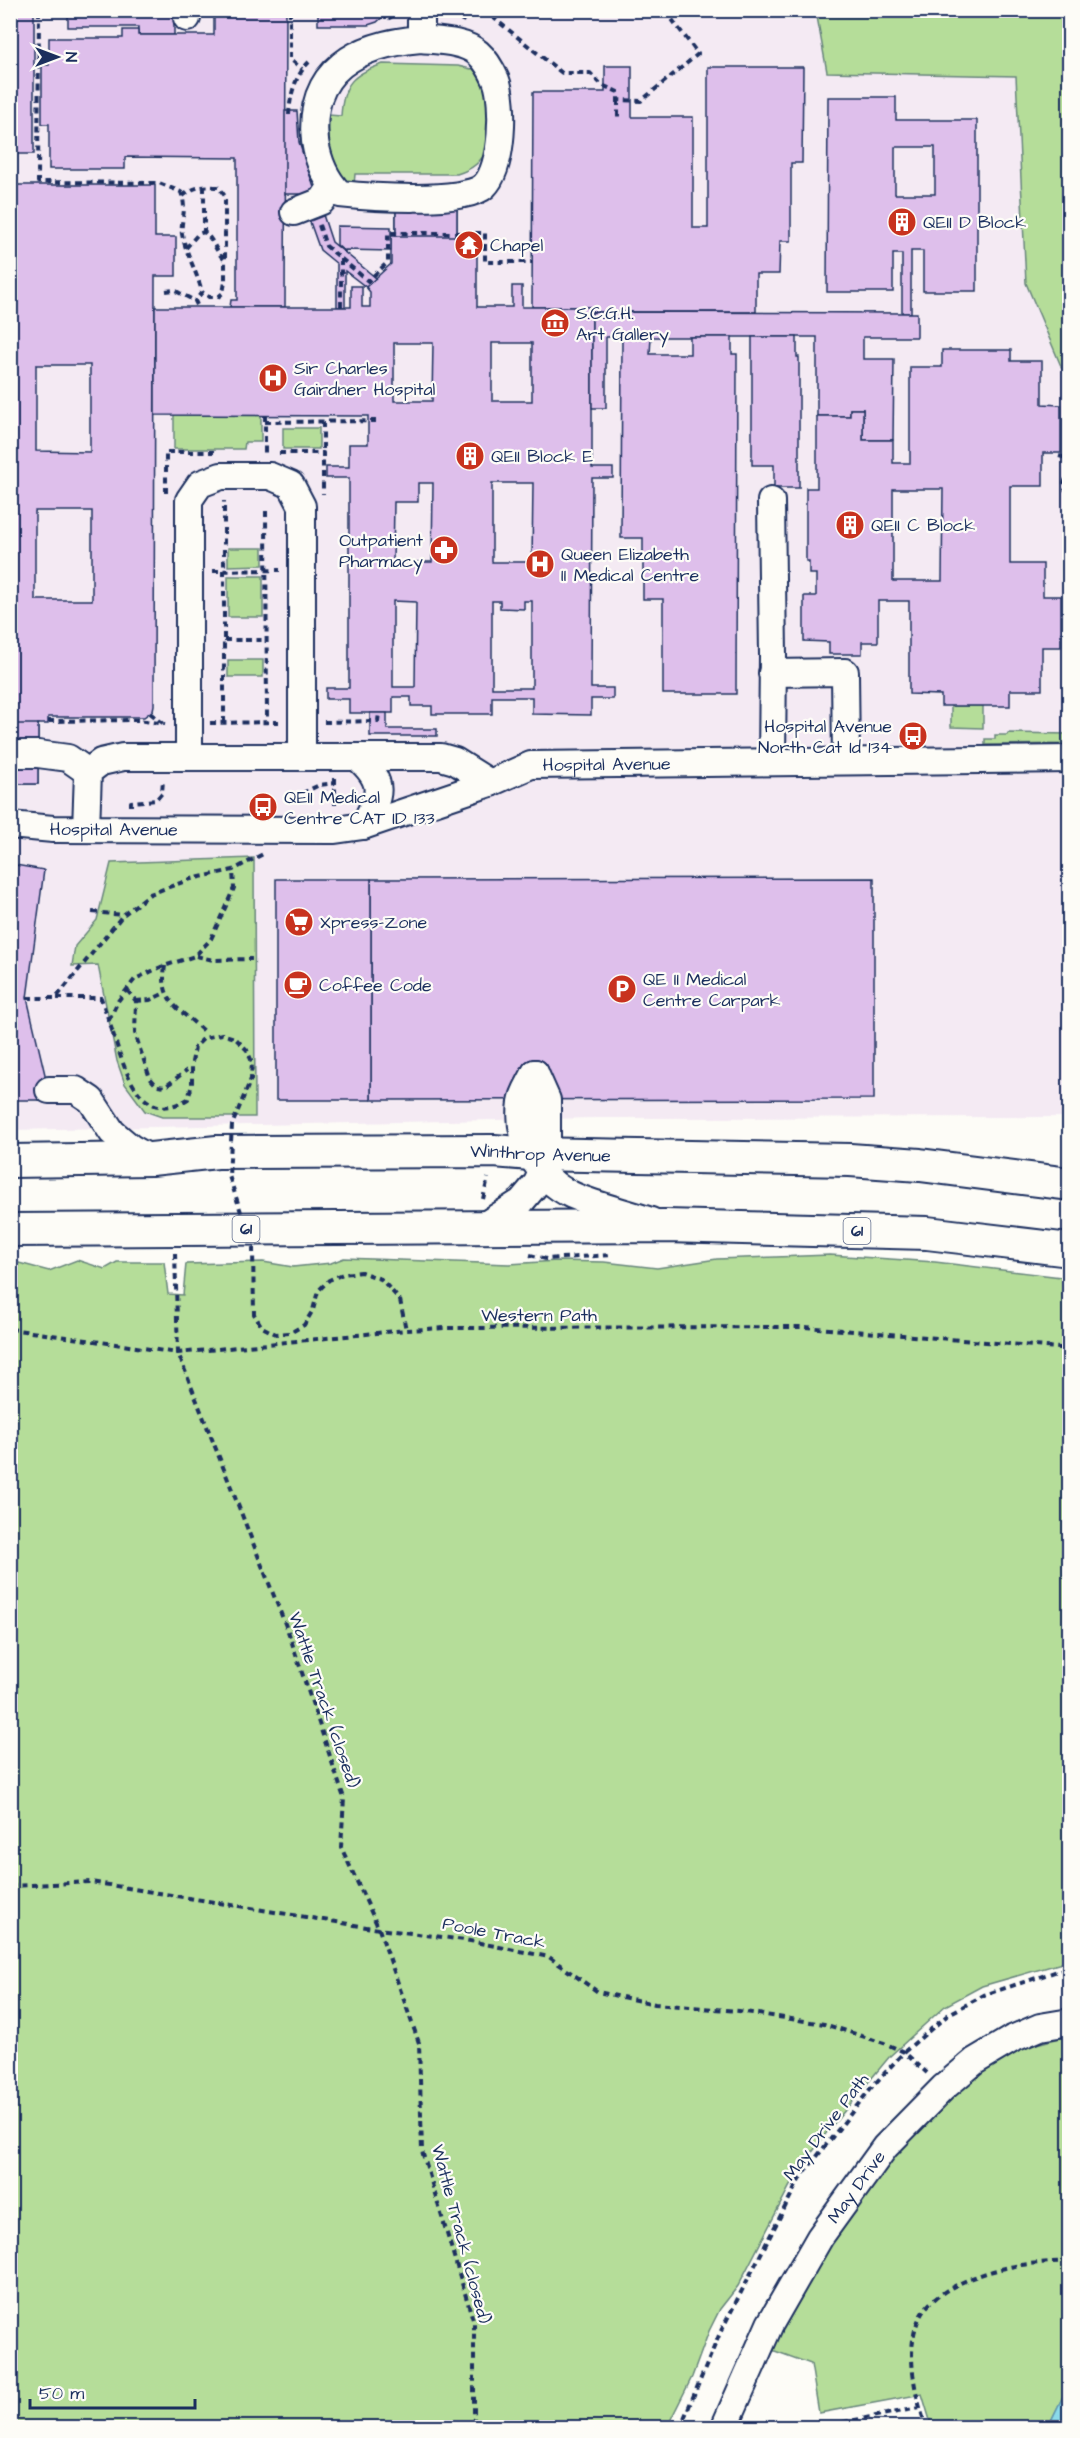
<svg xmlns="http://www.w3.org/2000/svg" width="1080" height="2438" font-family="'Architects Daughter',sans-serif">
<rect width="100%" height="100%" fill="#fdfcf7"/>
<filter id="ink" filterUnits="userSpaceOnUse"><feTurbulence type="fractalNoise" baseFrequency=".0167" numOctaves="2"/><feDisplacementMap in="SourceGraphic" scale="12" xChannelSelector="R" yChannelSelector="G"/><feConvolveMatrix kernelMatrix="1 2 1 2 8 2 1 2 1" color-interpolation-filters="sRGB"/></filter>
<g filter="url(#ink)">
<path fill="#f4eaf3" d="M 10,11 L 1069,11 L 1069,1117 L 595,1118 L 11,1130 Z"/>
<g fill="#b5dd99" stroke="#68867c" stroke-width="1.5">
<path d="M 816,11 L 1069,11 L 1069,385 L 1026,283 L 1016,76 L 827,72 Z"/>
<path d="M 383,64 L 458,66 L 471,69 L 480,66 C 490,83 489,92 489,111 C 490,140 491,164 457,174 L 355,174 L 354,185 C 327,176 328,138 329,115 L 341,116 C 343,83 353,74 383,64 Z"/>
<path d="M 174,415 L 261,415 L 261,442 L 245,442 L 244,449 L 174,449 Z"/>
<rect x="283" y="428" width="36" height="21"/>
<path d="M 228,548 L 263,548 L 263,565 L 228,566 Z"/>
<rect x="228" y="576" width="35" height="41"/>
<rect x="228" y="660" width="35" height="17"/>
<path d="M 951,706 L 983,706 L 983,728 L 951,727 Z"/>
<path d="M 1008,733 L 1069,734 L 1069,744 L 985,745 L 985,739 L 995,739 L 995,735 L 1007,735 Z"/>
<path d="M 254,858 L 255,1117 L 162,1117 L 145,1111 L 125,1084 L 117,1061 L 98,965 L 72,966 L 75,946 L 97,920 L 111,863 Z"/>
<path d="M 830,1255 L 935,1262 L 1069,1278 L 1069,1961 L 982,1986 L 945,2006 L 890,2056 L 827,2132 L 795,2176 L 738,2286 L 720,2309 L 709,2331 L 692,2377 L 667,2427 L 11,2427 L 11,1264 L 19,1263 L 49,1271 L 77,1260 L 105,1269 L 117,1262 L 164,1262 L 168,1294 L 183,1295 L 186,1264 L 263,1262 L 293,1267 L 331,1263 L 344,1258 L 509,1264 L 557,1261 L 604,1262 L 657,1268 L 717,1259 Z"/>
<path d="M 1069,2036 L 1069,2384 L 1048,2427 L 932,2427 L 922,2394 L 819,2413 L 811,2364 L 772,2350 C 780,2320 795,2299 811,2273 C 853,2204 932,2094 1004,2056 C 1025,2046 1047,2041 1069,2036 Z"/>
</g>
<path fill="#8bdae9" stroke="#5e96b1" stroke-width="1.5" d="M 1069,2384 L 1069,2427 L 1048,2427 Z"/>
<g fill="#debfeb" stroke="#1b2f5e" stroke-width="1.5" fill-rule="evenodd">
<rect x="10" y="10" width="24" height="144"/>
<path d="M 68,10 L 174,10 L 174,35 L 138,35 L 138,27 L 68,27 Z"/>
<path d="M 214,10 L 286,10 L 285,307 L 230,307 L 231,300 L 237,300 L 237,158 L 125,157 L 125,169 L 49,169 L 49,124 L 42,124 L 42,65 L 49,65 L 49,38 L 123,38 L 123,30 L 138,30 L 138,35 L 214,35 Z"/>
<path d="M 318,10 L 390,10 L 377,22 L 368,25 L 318,25 Z"/>
<path d="M 605,66 L 632,66 L 632,117 L 693,117 L 693,228 L 708,228 L 708,67 L 803,67 L 802,163 L 791,163 L 791,241 L 780,241 L 779,274 L 756,274 L 756,312 L 592,312 L 592,307 L 532,307 L 533,92 L 605,92 Z"/>
<path d="M 828,97 L 896,97 L 896,120 L 977,120 L 977,291 L 923,291 L 923,251 L 911,251 L 911,313 L 902,313 L 902,254 L 893,254 L 893,292 L 827,292 ZM 895,147 L 935,147 L 935,194 L 895,194 Z"/>
<path d="M 285,111 L 297,111 L 299,142 L 332,242 L 376,278 L 366,287 L 345,271 L 345,307 L 337,307 L 337,264 L 320,250 L 300,194 L 285,194 Z"/>
<path d="M 10,185 L 155,185 L 155,237 L 176,237 L 176,276 L 155,276 L 154,705 L 153,710 L 144,717 L 48,717 L 48,724 L 38,724 L 38,784 L 10,784 ZM 36,365 L 90,365 L 90,452 L 36,451 ZM 35,511 L 92,511 L 92,600 L 35,600 Z"/>
<path d="M 396,201 L 457,201 L 457,236 L 477,237 L 477,307 L 512,307 L 512,286 L 522,286 L 522,307 L 592,307 L 592,468 L 613,468 L 613,478 L 592,478 L 591,688 L 613,688 L 613,699 L 591,699 L 591,715 L 532,714 L 532,697 L 492,697 L 492,714 L 432,714 L 432,706 L 411,706 L 411,697 L 393,697 L 393,713 L 349,713 L 349,699 L 326,699 L 326,688 L 349,688 L 349,478 L 326,478 L 326,467 L 349,467 L 349,444 L 368,444 L 368,416 L 155,415 L 155,307 L 351,307 L 351,286 L 362,286 L 362,307 L 370,307 L 370,292 L 366,287 L 391,264 L 391,236 L 396,236 ZM 394,343 L 433,343 L 432,401 L 394,401 ZM 492,343 L 532,343 L 532,401 L 492,401 ZM 418,483 L 433,483 L 432,562 L 393,562 L 394,502 L 418,502 ZM 492,483 L 533,483 L 532,562 L 492,562 ZM 393,601 L 416,602 L 415,687 L 393,687 ZM 492,601 L 500,601 L 500,608 L 524,609 L 524,601 L 532,601 L 532,688 L 492,688 Z"/>
<rect x="396" y="201" width="61" height="35"/>
<path d="M 337,226 L 391,227 L 391,251 L 345,250 L 345,252 L 337,245 Z"/>
<path d="M 592,312 L 917,313 L 917,337 L 863,337 L 863,359 L 894,359 L 893,440 L 863,440 L 863,409 L 850,409 L 850,416 L 817,416 L 817,337 L 606,337 L 606,408 L 592,408 Z"/>
<path d="M 622,337 L 651,337 L 650,354 L 690,354 L 690,337 L 732,337 L 732,354 L 737,354 L 736,694 L 663,694 L 663,599 L 643,599 L 643,538 L 621,538 Z"/>
<path d="M 752,337 L 797,337 L 797,357 L 799,357 L 799,488 L 774,488 L 774,465 L 752,465 Z"/>
<path d="M 942,350 L 1011,350 L 1011,361 L 1042,361 L 1042,404 L 1061,405 L 1061,453 L 1043,453 L 1043,486 L 1010,486 L 1010,564 L 1043,564 L 1043,596 L 1061,596 L 1061,647 L 1042,647 L 1042,690 L 1010,690 L 1010,706 L 941,706 L 941,695 L 909,694 L 909,601 L 878,601 L 878,642 L 862,642 L 862,654 L 829,654 L 829,642 L 804,641 L 804,596 L 816,596 L 816,574 L 809,574 L 809,561 L 806,561 L 806,488 L 817,488 L 817,416 L 850,416 L 850,409 L 863,409 L 863,440 L 893,440 L 893,463 L 910,463 L 910,367 L 942,367 ZM 893,489 L 943,489 L 942,581 L 893,581 Z"/>
<path d="M 370,713 L 387,713 L 387,729 L 437,729 L 437,736 L 370,736 Z"/>
<rect x="10" y="724" width="28" height="60"/>
<path d="M 10,864 L 44,870 L 27,998 L 51,1100 L 10,1100 Z"/>
<path d="M 874,878 L 874,1099 L 371,1100 L 371,879 Z"/>
<rect x="276" y="879" width="95" height="221"/>
</g>
<g fill="none" stroke-linecap="round" stroke-linejoin="round">
<g stroke="#1b2f5e" stroke-width="30">
<g id="minor">
<path d="M 187,10 L 187,18"/>
<path d="M 421,10 L 421,39"/>
<path d="M 421,39 C 439,41 464,41 478,53 C 486,60 492,71 496,80 C 505,103 503,168 484,186 C 465,204 367,197 340,194 C 325,179 318,161 315,141 C 307,69 359,44 421,39 Z"/>
<path d="M 294,212 L 322,201 L 332,186"/>
<path d="M 771,501 L 773,655 L 772,762"/>
<path d="M 772,673 L 845,672 L 846,761"/>
<path d="M 10,754 L 38,754 L 68,758 L 88,772"/>
<path d="M 189,757 L 189,500 L 200,484 L 221,476 L 270,476 L 291,485 L 302,506 L 302,757"/>
<path d="M 357,757 C 386,783 381,795 363,826"/>
<path id="s1" d="M 10,825 L 53,829 L 335,830 L 363,826 L 490,783 L 531,765 L 1070,759"/>
<path d="M 86,829 L 88,772 L 101,762 L 123,757 L 441,757 L 455,761 L 490,783"/>
<path d="M 535,1073 C 531,1082 523,1093 522,1102 C 517,1139 537,1179 572,1195 C 597,1206 625,1212 651,1221"/>
<path d="M 49,1090 L 76,1090 L 91,1100 L 112,1132 L 131,1148 L 151,1159"/>
<path d="M 482,1227 L 521,1202 L 537,1183 L 542,1172 L 547,1154 L 547,1100 L 535,1073"/>
<path id="s2" d="M 724,2428 L 770,2324 L 820,2237 L 885,2147 L 943,2088 L 975,2061 L 1012,2039 L 1040,2027 L 1070,2022"/>
</g>
</g>
<g stroke="#1b2f5e" stroke-width="36">
<g id="major">
<path id="s3" d="M 10,1161 L 151,1159 L 217,1152 L 494,1151 L 531,1154 L 850,1160 L 920,1165 L 1070,1184"/>
<path d="M 10,1230 L 666,1226 L 927,1233 L 1070,1250"/>
</g>
</g>
<g stroke="#1b2f5e" stroke-width="4" stroke-dasharray="6 4.5" stroke-linecap="butt">
<path d="M 39,10 L 38,182 L 159,183 L 181,192 C 188,212 180,219 182,234 C 186,254 197,272 202,292 L 195,301 L 198,307"/>
<path d="M 290,10 L 290,59 L 302,69"/>
<path d="M 484,10 L 562,73 L 590,73 L 602,85 L 618,92 L 618,100 L 641,101 L 698,54 L 665,10"/>
<path d="M 388,14 L 392,22"/>
<path d="M 462,22 L 467,10"/>
<path d="M 618,100 L 618,118"/>
<path d="M 289,115 C 290,95 295,76 309,62"/>
<path d="M 204,186 L 204,232"/>
<path d="M 183,196 C 194,186 204,186 218,187 L 225,196 L 225,282 L 223,293 L 218,297 L 209,297 L 202,292"/>
<path d="M 319,225 L 326,246 L 368,281 L 388,262 L 388,233 L 485,233 L 485,262 L 532,262"/>
<path d="M 186,248 L 198,234 L 204,232 C 214,239 215,252 225,260"/>
<path d="M 341,259 L 341,307"/>
<path d="M 166,291 L 174,290 L 195,301"/>
<path d="M 265,415 L 265,453"/>
<path d="M 265,422 L 380,421"/>
<path d="M 323,422 L 323,453"/>
<path d="M 279,453 L 323,453 L 323,494"/>
<path d="M 1059,456 L 1070,459"/>
<path d="M 1070,469 L 1063,486 L 1070,496"/>
<path d="M 166,493 L 166,452 L 214,452"/>
<path d="M 266,511 L 267,723"/>
<path d="M 213,571 L 280,570"/>
<path d="M 224,640 L 266,640"/>
<path d="M 150,713 L 164,724"/>
<path d="M 48,721 L 138,720 L 165,724"/>
<path d="M 324,722 L 378,721 L 379,713"/>
<path d="M 210,723 L 280,722"/>
<path d="M 224,723 L 224,501"/>
<path d="M 335,778 L 335,807"/>
<path d="M 293,798 L 319,785 L 335,783"/>
<path d="M 131,806 L 131,802 L 156,800 L 162,793 L 163,780"/>
<path d="M 92,912 L 123,915"/>
<path d="M 196,956 L 213,960 L 252,959"/>
<path d="M 165,966 C 159,1004 181,1008 205,1033"/>
<path d="M 127,990 L 136,1001 L 135,1033 L 141,1052 L 150,1078 L 157,1086 L 165,1087 L 187,1070"/>
<path d="M 27,998 L 56,998 L 123,915 L 150,894 L 191,879 L 233,870 L 263,854"/>
<path d="M 57,998 L 101,998 L 113,1033"/>
<path d="M 136,1001 L 150,1000 L 165,993"/>
<path d="M 109,1020 L 118,1001 L 135,979 L 161,967 L 195,956 L 211,939 L 234,888 L 233,870"/>
<path d="M 483,1199 L 488,1178"/>
<path d="M 175,1253 L 178,1353 L 289,1634 L 344,1798 L 341,1847 L 379,1929 L 419,2043 L 422,2151 L 474,2323 L 474,2428"/>
<path d="M 530,1255 L 546,1259 L 612,1255"/>
<path d="M 400,1300 L 406,1330"/>
<path d="M 10,1329 L 178,1353 L 406,1330 L 445,1328 L 805,1327 L 1070,1349"/>
<path d="M 10,1886 L 91,1882 L 379,1929 L 465,1940 L 549,1957 L 598,1992 L 655,2004 L 739,2011 L 824,2024 L 884,2043 L 904,2052 L 927,2073"/>
<path d="M 1065,2392 L 1070,2399"/>
<path d="M 680,2428 L 720,2333 L 800,2178 L 871,2088 L 904,2052 L 949,2014 L 984,1995 L 1070,1967"/>
<path d="M 812,2428 L 919,2408"/>
<path d="M 927,2428 C 914,2396 902,2338 925,2309 C 944,2285 986,2271 1015,2266 C 1033,2263 1051,2262 1070,2261"/>
</g>
<use href="#minor" stroke="#fdfcf7" stroke-width="26"/>
<use href="#major" stroke="#fdfcf7" stroke-width="32"/>
<path stroke="#1b2f5e" stroke-width="4" stroke-dasharray="6 4.5" stroke-linecap="butt" d="M 113,1033 C 124,1068 140,1128 188,1099 L 192,1085 L 192,1062 L 195,1047 L 204,1038 L 222,1034 L 235,1038 L 247,1050 L 252,1062 L 251,1079 L 232,1125 L 229,1176 L 253,1248 L 254,1314 L 262,1327 L 276,1334 L 290,1333 L 304,1325 L 313,1310 L 318,1291 L 329,1280 L 343,1274 L 361,1272 L 381,1279 L 400,1300"/>
</g>
</g>
<defs>
<g id="building-disc" transform="scale(1.5)"><circle r="9.5" fill="#c8321e" stroke="#fdfcf7"/><path d="M-4-6H4V6H1V3H-1V6H-4ZM-2.5-4.3h1.7v1.8h-1.7ZM.8-4.3h1.7v1.8H.8ZM-2.5-1h1.7V.8h-1.7ZM.8-1h1.7V.8H.8Z" fill="#fff"/></g>
<g id="temple-disc" transform="scale(1.5)"><circle r="9.5" fill="#c8321e" stroke="#fdfcf7"/><path d="M0-6L5-2H3V0L6.5 2.5H4V6H1.5V3h-3V6H-4V2.5H-6.5L-3 0V-2H-5Z" fill="#fff"/></g>
<g id="museum-disc" transform="scale(1.5)"><circle r="9.5" fill="#c8321e" stroke="#fdfcf7"/><path d="M0-6L6-3V-2H-6V-3ZM-5-1h2V3h-2ZM-1-1h2V3h-2ZM3-1h2V3H3ZM-6 4H6V6H-6Z" fill="#fff"/></g>
<g id="hospital-disc" transform="scale(1.5)"><circle r="9.5" fill="#c8321e" stroke="#fdfcf7"/><path d="M-5-5h3v3.5h4V-5h3V5h-3V1.5h-4V5h-3Z" fill="#fff"/></g>
<g id="pharmacy-disc" transform="scale(1.5)"><circle r="9.5" fill="#c8321e" stroke="#fdfcf7"/><path d="M-2-6h4v4h4v4h-4v4h-4v-4h-4v-4h4Z" fill="#fff"/></g>
<g id="bus-disc" transform="scale(1.5)"><circle r="9.5" fill="#c8321e" stroke="#fdfcf7"/><path d="M-5-6H5V4H4V6H2V4H-2V6H-4V4H-5ZM-3.5-4V0h7V-4ZM-3.5 1.2v1.5H-2V1.2ZM2 1.2v1.5H3.5V1.2Z" fill="#fff"/></g>
<g id="supermarket-disc" transform="scale(1.5)"><circle r="9.5" fill="#c8321e" stroke="#fdfcf7"/><path d="M-6-5.5h2.5l.6 2H6L4.5 2H-2.5L-4.4-4H-6ZM-1.5 3.2a1.3 1.3 0 1 0 .1 0ZM3 3.2a1.3 1.3 0 1 0 .1 0Z" fill="#fff"/></g>
<g id="cafe-disc" transform="scale(1.5)"><circle r="9.5" fill="#c8321e" stroke="#fdfcf7"/><path d="M-5.5-4.5H6V0H3Q3 3.5 0 3.5H-2.5Q-5.5 3.5-5.5 0ZM3-3.2v2h1.7v-2ZM-6 4.5H4V6H-6Z" fill="#fff"/></g>
<g id="parking-disc" transform="scale(1.5)"><circle r="9.5" fill="#c8321e" stroke="#fdfcf7"/><path d="M-3.5-5.5H1a3.5 3.5 0 0 1 0 7H-1V5.5H-3.5ZM-1-3.4V-.6H.8a1.4 1.4 0 0 0 0-2.8Z" fill="#fff"/></g>
</defs>
<g fill-rule="evenodd">
<use href="#building-disc" x="902" y="222"/>
<use href="#temple-disc" x="469" y="245"/>
<use href="#museum-disc" x="555" y="323"/>
<use href="#hospital-disc" x="273" y="378"/>
<use href="#building-disc" x="470" y="456"/>
<use href="#building-disc" x="850" y="525"/>
<use href="#pharmacy-disc" x="444" y="550"/>
<use href="#hospital-disc" x="540" y="564"/>
<use href="#bus-disc" x="913" y="736"/>
<use href="#bus-disc" x="263" y="807"/>
<use href="#supermarket-disc" x="299" y="922"/>
<use href="#cafe-disc" x="298" y="985"/>
<use href="#parking-disc" x="622" y="989"/>
</g>
<g text-anchor="middle" dominant-baseline="central" stroke-width="4.5" stroke-linejoin="round" paint-order="stroke">
<g fill="#fdfcf7" stroke="#5f6c8c" stroke-width="1.5">
<rect x="232.5" y="1216" width="27" height="26" rx="4.5"/>
<rect x="843.5" y="1218" width="27" height="26" rx="4.5"/>
</g>
<g font-size="16" font-weight="bold" fill="#1b2f5e">
<text x="246" y="1229">61</text>
<text x="857" y="1231">61</text>
</g>
<g font-size="18" fill="#1b2f5e" stroke="#fdfcf7" text-anchor="start">
<text x="923" y="222">QEII D Block</text>
<text x="490" y="245">Chapel</text>
<text x="576" y="313">S.C.G.H.<tspan x="576" dy="21">Art Gallery</tspan></text>
<text x="294" y="368">Sir Charles<tspan x="294" dy="21">Gairdner Hospital</tspan></text>
<text x="491" y="456">QEII Block E</text>
<text x="871" y="525">QEII C Block</text>
<text x="423" y="540" text-anchor="end">Outpatient<tspan x="423" dy="21">Pharmacy</tspan></text>
<text x="561" y="554">Queen Elizabeth<tspan x="561" dy="21">II Medical Centre</tspan></text>
<text x="892" y="726" text-anchor="end">Hospital Avenue<tspan x="892" dy="21">North Cat Id 134</tspan></text>
<text x="284" y="797">QEII Medical<tspan x="284" dy="21">Centre CAT ID 133</tspan></text>
<text x="320" y="922">Xpress-Zone</text>
<text x="643" y="979">QE II Medical<tspan x="643" dy="21">Centre Carpark</tspan></text>
<text x="319" y="985">Coffee Code</text>
</g>
<g font-size="18" fill="#1b2f5e" stroke="#fdfcf7">
<text stroke="none"><textPath href="#s1" startOffset="608">Hospital Avenue</textPath></text>
<text stroke="none"><textPath href="#s1" startOffset="104">Hospital Avenue</textPath></text>
<text stroke="none"><textPath href="#s3" startOffset="531">Winthrop Avenue</textPath></text>
<text x="539" y="1315">Western Path</text>
<text transform="translate(324 1700) rotate(71)">Wattle Track (closed)</text>
<text transform="translate(494 1933) rotate(11)">Poole Track</text>
<text transform="translate(826 2127) rotate(-53)">May Drive Path</text>
<text stroke="none"><textPath href="#s2" startOffset="276">May Drive</textPath></text>
<text transform="translate(461 2234) rotate(75)">Wattle Track (closed)</text>
</g>
</g>
<rect width="1080" height="2438" fill="none" stroke="#fdfcf7" stroke-width="36"/>
<rect x="18" y="18" width="1044" height="2402" fill="none" stroke="#1b2f5e" stroke-width="2" filter="url(#ink)"/>
<g transform="translate(57 57) rotate(90)" stroke="#fdfcf7" stroke-width="4.5" paint-order="stroke">
<path d="M0-4.5L10 22L0 15L-10 22Z" fill="#1b2f5e"/>
<text y="-9" font-size="16" font-weight="bold" text-anchor="middle" fill="#1b2f5e">N</text>
</g>
<path d="M30 2399v9h165v-9" fill="none" stroke="#1b2f5e" stroke-width="3"/>
<text x="39" y="2399" font-size="18" fill="#1b2f5e" stroke="#fdfcf7" stroke-width="4.5" paint-order="stroke">50 m</text>
</svg>
